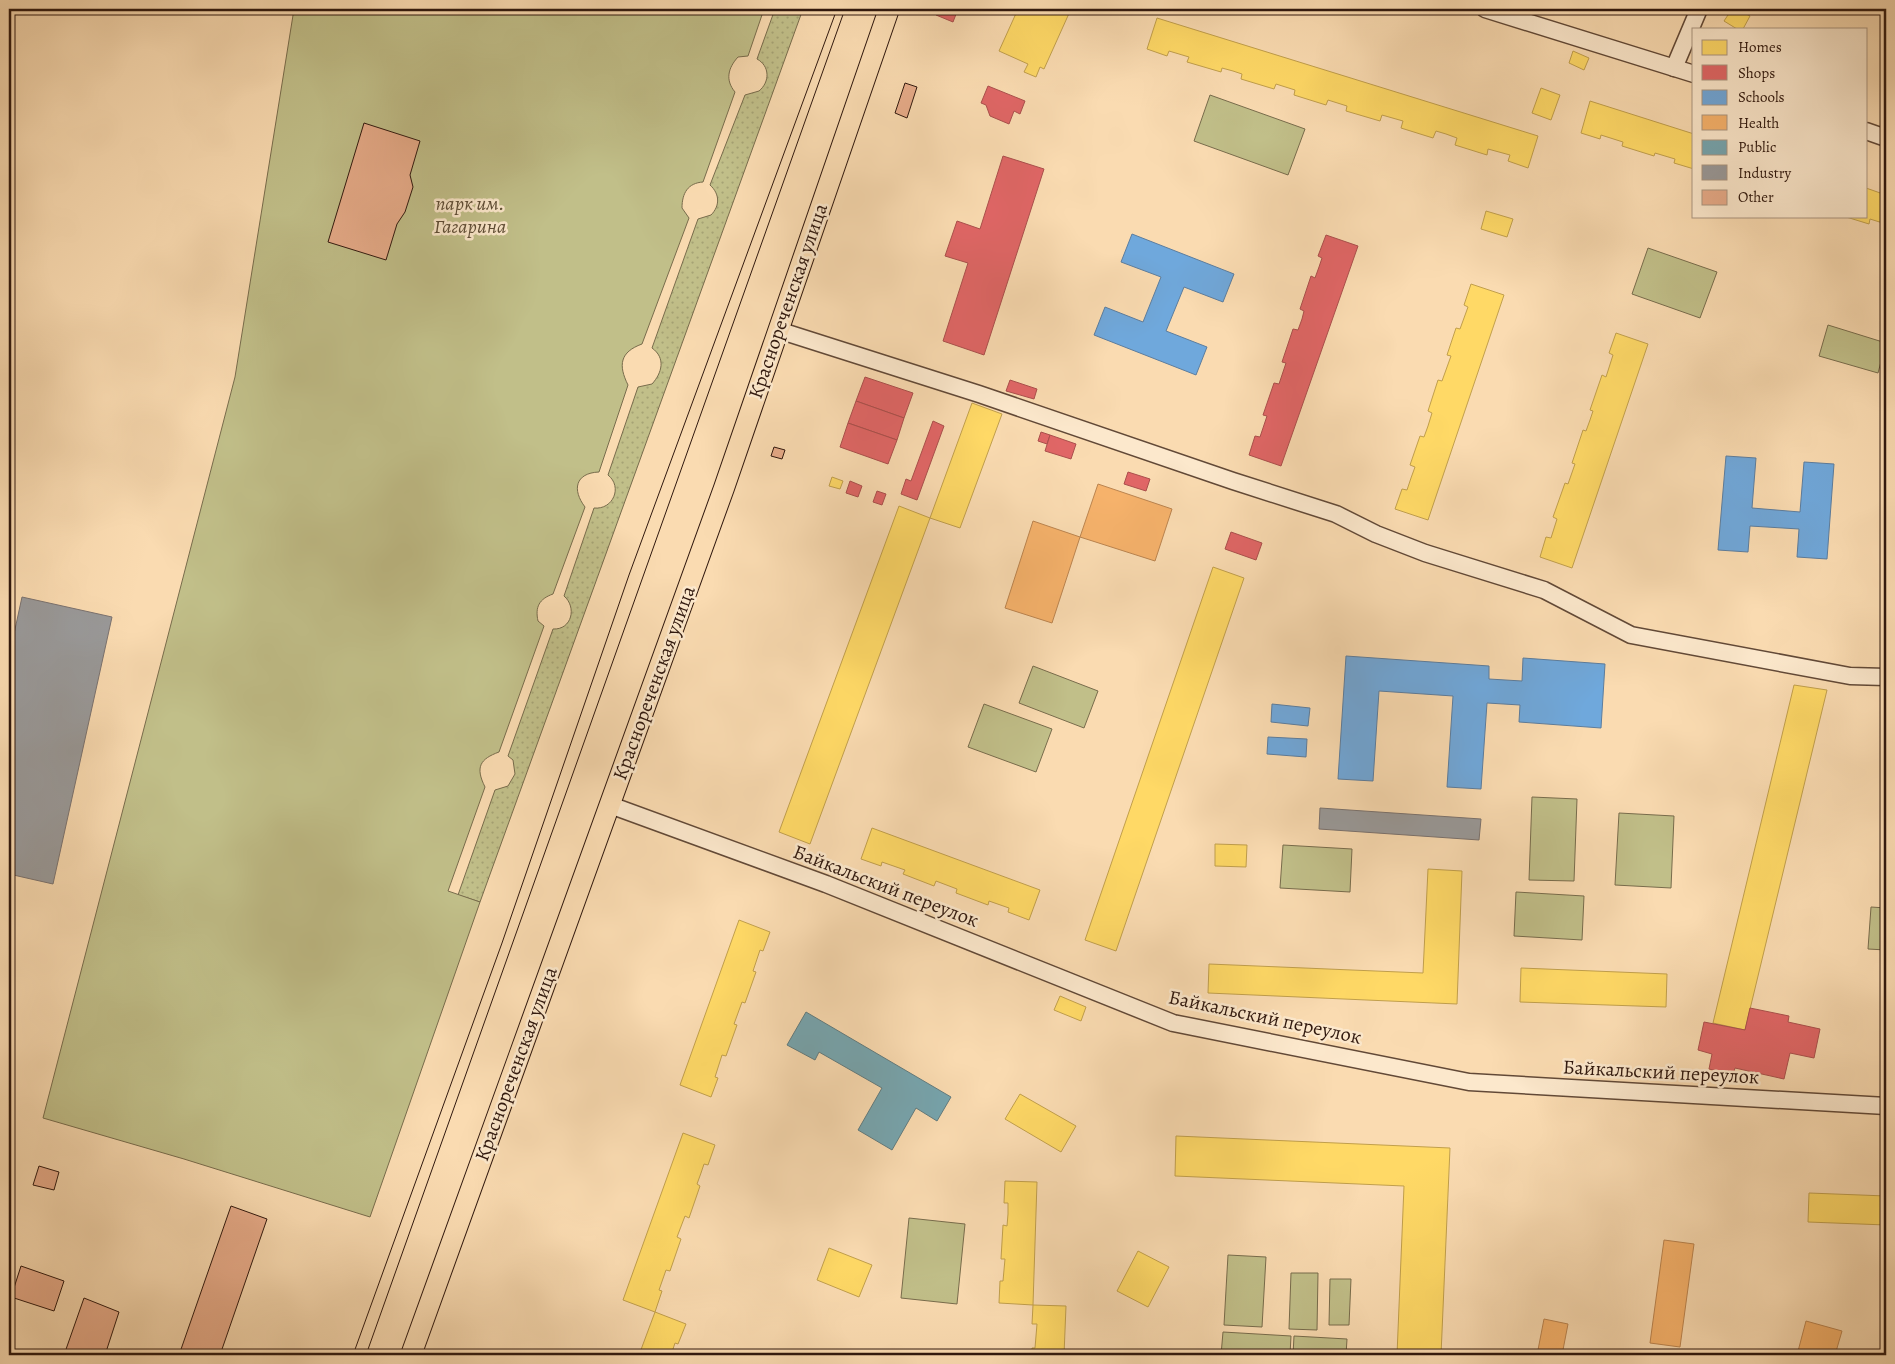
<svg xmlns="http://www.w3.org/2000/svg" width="1895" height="1364" font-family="Alegreya,serif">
<defs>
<pattern id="grass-dots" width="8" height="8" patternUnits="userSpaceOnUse" patternTransform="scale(1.25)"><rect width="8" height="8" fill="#c1bf89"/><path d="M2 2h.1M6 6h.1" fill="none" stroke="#a6a375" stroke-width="1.8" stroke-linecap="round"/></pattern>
</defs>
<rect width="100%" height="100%" fill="#fadbb1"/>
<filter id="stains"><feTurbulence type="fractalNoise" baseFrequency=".004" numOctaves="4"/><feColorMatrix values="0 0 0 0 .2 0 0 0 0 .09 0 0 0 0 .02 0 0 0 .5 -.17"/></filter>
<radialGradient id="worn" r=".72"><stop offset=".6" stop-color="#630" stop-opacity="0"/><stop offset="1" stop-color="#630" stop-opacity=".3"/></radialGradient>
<path fill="url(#grass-dots)" stroke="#786c4c" d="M 775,9 L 803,9 L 480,902 L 458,895 L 495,790 L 508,786 L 515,774 L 513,760 L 508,756 L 553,629 C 572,630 577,607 564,596 L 594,508 C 613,510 623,487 608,475 L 638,387 L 652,384 C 662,373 666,358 652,348 L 698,219 L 711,215 C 720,206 720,194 710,185 L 745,95 L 759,91 C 770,82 770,66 757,59 Z"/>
<g fill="#c1bf89" stroke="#786c4c">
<path d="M 294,9 L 764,9 L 748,56 L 738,57 C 728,68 725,80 735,92 L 703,182 C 688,183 682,193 682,208 L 689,218 L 642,344 C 620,352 618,365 628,385 L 599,472 C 575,473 572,490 585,507 L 553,594 C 539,599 535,607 538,621 L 544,626 L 499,752 C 480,759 475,767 485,787 L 448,891 L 480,902 L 370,1217 L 184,1159 L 43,1118 L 235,377 Z"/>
<path d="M 1210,95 L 1305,129 L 1288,175 L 1194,141 Z"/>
<path d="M 1648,248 L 1717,272 L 1700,318 L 1632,294 Z"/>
<path d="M 1828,325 L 1886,343 L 1878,373 L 1819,356 Z"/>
<path d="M 1033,666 L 1098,691 L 1084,728 L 1019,703 Z"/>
<path d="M 984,704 L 1052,729 L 1036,772 L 968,747 Z"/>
<path d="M 1532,797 L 1577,799 L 1574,881 L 1529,880 Z"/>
<path d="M 1619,813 L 1674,816 L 1671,888 L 1615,885 Z"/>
<path d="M 1283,845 L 1352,849 L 1350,892 L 1280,888 Z"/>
<path d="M 1516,892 L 1584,896 L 1582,940 L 1514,936 Z"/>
<path d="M 1871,907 L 1886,908 L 1886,950 L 1868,949 Z"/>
<path d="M 909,1218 L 965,1224 L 957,1304 L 901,1298 Z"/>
<path d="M 1228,1255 L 1266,1257 L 1262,1327 L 1224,1325 Z"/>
<path d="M 1291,1273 L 1318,1273 L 1317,1330 L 1289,1329 Z"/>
<path d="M 1330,1279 L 1351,1279 L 1349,1325 L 1329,1325 Z"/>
<path d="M 1223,1332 L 1291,1336 L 1290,1355 L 1221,1355 Z"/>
<path d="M 1294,1336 L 1347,1339 L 1346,1355 L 1293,1355 Z"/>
</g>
<g fill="#ffd966" stroke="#c19f4c">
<path d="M 1018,9 L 1071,9 L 1044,69 L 1040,67 L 1036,77 L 1024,72 L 1028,64 L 999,51 Z"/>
<path d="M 1732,9 L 1737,9 L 1750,16 L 1743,29 L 1737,29 L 1724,21 Z"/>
<path d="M 1157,18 L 1538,136 L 1528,168 L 1508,161 L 1510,155 L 1488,149 L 1487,155 L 1455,145 L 1457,138 L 1446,134 L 1436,131 L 1433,138 L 1401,128 L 1403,121 L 1382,115 L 1380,121 L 1346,111 L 1347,106 L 1328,100 L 1326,105 L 1294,95 L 1295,90 L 1276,84 L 1274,89 L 1241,79 L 1242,74 L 1233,71 L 1222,68 L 1221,72 L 1187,62 L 1189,57 L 1169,51 L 1167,56 L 1147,49 Z"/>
<path d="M 1573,51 L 1589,58 L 1584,70 L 1569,63 Z"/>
<path d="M 1541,88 L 1560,95 L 1551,120 L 1532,113 Z"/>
<path d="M 1590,101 L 1694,134 L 1694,169 L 1674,163 L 1675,159 L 1655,153 L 1654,156 L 1622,146 L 1623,142 L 1601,135 L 1600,139 L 1581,133 Z"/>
<path d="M 1866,188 L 1886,195 L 1886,224 L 1870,219 L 1869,224 L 1843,216 L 1866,216 Z"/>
<path d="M 1486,211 L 1513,219 L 1507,237 L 1481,229 Z"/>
<path d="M 1471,284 L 1504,295 L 1428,520 L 1395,509 L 1402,489 L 1407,490 L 1411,478 L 1415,467 L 1410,465 L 1420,436 L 1424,437 L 1428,426 L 1432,413 L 1428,411 L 1438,380 L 1442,381 L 1451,356 L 1447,355 L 1456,328 L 1460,329 L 1468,307 L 1464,305 Z"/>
<path d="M 1616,333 L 1648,344 L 1572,568 L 1540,557 L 1546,537 L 1551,538 L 1557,519 L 1553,517 L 1565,483 L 1568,484 L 1575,464 L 1572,463 L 1583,430 L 1586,431 L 1590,420 L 1593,411 L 1590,410 L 1602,375 L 1606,377 L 1613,355 L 1609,353 Z"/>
<path d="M 972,403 L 1002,414 L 960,528 L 930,518 Z"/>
<path d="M 832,477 L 843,481 L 840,489 L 829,486 Z"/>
<path d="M 899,506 L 930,518 L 810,844 L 779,832 Z"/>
<path d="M 1213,567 L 1244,578 L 1116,951 L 1085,940 Z"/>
<path d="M 1794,685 L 1827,690 L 1745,1030 L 1713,1023 Z"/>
<path d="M 872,828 L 1040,890 L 1029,920 L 1008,912 L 1009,908 L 989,901 L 988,905 L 956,893 L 957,889 L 936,881 L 934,886 L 903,874 L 905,870 L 882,862 L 881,866 L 861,859 Z"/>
<path d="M 1215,844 L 1247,845 L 1246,867 L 1215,866 Z"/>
<path d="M 1428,869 L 1462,871 L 1457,1004 L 1208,993 L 1209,964 L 1423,973 Z"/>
<path d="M 739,920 L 770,932 L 763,951 L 760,950 L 753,971 L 756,972 L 745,1003 L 742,1002 L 734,1024 L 737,1025 L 726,1056 L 722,1055 L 715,1077 L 718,1078 L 711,1097 L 680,1085 Z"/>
<path d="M 1521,968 L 1667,974 L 1666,1007 L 1520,1002 Z"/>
<path d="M 1060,996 L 1086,1007 L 1081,1021 L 1054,1010 Z"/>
<path d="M 1020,1094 L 1076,1126 L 1061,1152 L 1005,1119 Z"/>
<path d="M 683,1133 L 715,1145 L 708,1165 L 704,1164 L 701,1173 L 697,1184 L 700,1186 L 689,1218 L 685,1216 L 677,1237 L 681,1239 L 670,1271 L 666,1270 L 659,1290 L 662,1291 L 655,1312 L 623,1300 Z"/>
<path d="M 1176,1136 L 1450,1148 L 1441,1355 L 1397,1355 L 1404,1186 L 1175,1176 Z"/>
<path d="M 1005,1181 L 1037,1182 L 1033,1305 L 999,1303 L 1000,1281 L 1003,1281 L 1005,1259 L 1001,1259 L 1003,1225 L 1007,1226 L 1008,1214 L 1008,1203 L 1004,1203 Z"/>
<path d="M 1809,1193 L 1886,1196 L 1886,1225 L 1808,1222 Z"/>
<path d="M 829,1248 L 872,1265 L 859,1297 L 817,1280 Z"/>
<path d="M 1138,1251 L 1169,1267 L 1148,1307 L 1117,1291 Z"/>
<path d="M 1033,1305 L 1066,1306 L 1064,1355 L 1032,1355 L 1032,1348 L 1035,1348 L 1037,1324 L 1032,1324 Z"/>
<path d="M 655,1312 L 686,1324 L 678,1344 L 675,1343 L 671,1355 L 639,1355 Z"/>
</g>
<g fill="#e06666" stroke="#ab4f4c">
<path d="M 938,9 L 958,9 L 953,22 L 936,15 Z"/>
<path d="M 988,86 L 1025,101 L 1020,114 L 1014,111 L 1009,124 L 990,116 L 986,105 L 981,103 Z"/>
<path d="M 1003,156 L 1044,169 L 984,355 L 943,341 L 968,263 L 945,256 L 957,221 L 980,229 Z"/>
<path d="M 1326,235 L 1358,246 L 1281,466 L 1249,455 L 1255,436 L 1260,437 L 1267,416 L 1263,415 L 1274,383 L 1279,384 L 1286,363 L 1282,362 L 1293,329 L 1298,330 L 1302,319 L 1304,311 L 1300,309 L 1311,276 L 1315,278 L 1319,267 L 1322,258 L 1318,256 Z"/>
<path d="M 865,377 L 913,393 L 904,418 L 856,401 Z"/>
<path d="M 1010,380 L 1037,389 L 1034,399 L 1006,391 Z"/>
<path d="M 856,401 L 904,418 L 897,440 L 848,423 Z"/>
<path d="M 933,421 L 944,426 L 917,500 L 901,494 L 906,479 L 911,481 Z"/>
<path d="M 848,423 L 897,440 L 888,464 L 840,447 Z"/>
<path d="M 1041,432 L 1050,435 L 1047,444 L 1038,441 Z"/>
<path d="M 1050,435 L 1076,444 L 1071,459 L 1045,451 Z"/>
<path d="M 1128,472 L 1150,479 L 1146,491 L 1124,484 Z"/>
<path d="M 850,481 L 862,486 L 858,497 L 846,493 Z"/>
<path d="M 877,491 L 886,494 L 882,505 L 873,502 Z"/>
<path d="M 1231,532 L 1262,543 L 1256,560 L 1225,549 Z"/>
<path d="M 1750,1008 L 1789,1016 L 1788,1022 L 1820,1029 L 1814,1058 L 1790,1053 L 1784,1079 L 1735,1068 L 1733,1075 L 1709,1069 L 1712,1054 L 1698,1050 L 1704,1022 L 1745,1030 Z"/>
</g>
<g fill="#6fa8dc" stroke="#5c7d9e">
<path d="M 1132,234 L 1234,274 L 1223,302 L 1184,287 L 1166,331 L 1207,347 L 1196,375 L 1094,335 L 1105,307 L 1143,322 L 1161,277 L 1121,262 Z"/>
<path d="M 1726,456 L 1756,458 L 1752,508 L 1800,512 L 1804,462 L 1834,464 L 1827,559 L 1797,557 L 1799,529 L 1750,526 L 1748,552 L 1718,550 Z"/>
<path d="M 1346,656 L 1489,666 L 1489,679 L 1522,681 L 1523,658 L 1605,664 L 1601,728 L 1519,722 L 1520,705 L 1487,703 L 1481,789 L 1447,787 L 1453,696 L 1379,691 L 1373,781 L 1338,779 Z"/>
<path d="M 1272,704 L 1310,708 L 1308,726 L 1271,722 Z"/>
<path d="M 1268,737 L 1307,739 L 1306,757 L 1267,754 Z"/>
</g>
<g fill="#f6b26b" stroke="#bb844f">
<path d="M 1098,484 L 1172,509 L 1155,561 L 1080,537 Z"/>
<path d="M 1033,521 L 1080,537 L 1052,623 L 1005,608 Z"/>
<path d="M 1664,1240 L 1694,1244 L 1680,1347 L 1650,1343 Z"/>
<path d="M 1544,1319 L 1568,1324 L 1562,1355 L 1537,1355 Z"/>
<path d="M 1806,1321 L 1842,1331 L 1835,1355 L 1797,1355 Z"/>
</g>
<path fill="#76a5af" stroke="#617b7f" d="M 806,1012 L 951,1097 L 937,1121 L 916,1108 L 892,1150 L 858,1130 L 882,1088 L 819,1052 L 815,1060 L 787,1045 Z"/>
<g fill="#999" stroke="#7a726f">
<path d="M 22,597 L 112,617 L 53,884 L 9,874 L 9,657 Z"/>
<path d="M 1320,808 L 1481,819 L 1479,840 L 1319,829 Z"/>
</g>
<g fill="#e8ac8a" stroke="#30180e">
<path d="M 905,83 L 917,87 L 907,118 L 895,113 Z"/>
<path d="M 364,123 L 420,141 L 410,175 L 413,187 L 405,212 L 397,224 L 386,260 L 328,242 Z"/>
<path d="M 774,447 L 785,450 L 782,459 L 771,456 Z"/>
<path d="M 39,1166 L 59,1172 L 54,1190 L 33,1185 Z"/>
<path d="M 231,1206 L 267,1219 L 220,1355 L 179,1355 Z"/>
<path d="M 21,1266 L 64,1281 L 54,1311 L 11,1297 Z"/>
<path d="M 84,1298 L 119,1312 L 105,1355 L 64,1355 Z"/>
</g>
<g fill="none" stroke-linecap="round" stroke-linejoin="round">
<g stroke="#624937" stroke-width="19">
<g id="minor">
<path d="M 1485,9 L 1694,74"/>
<path d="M 1674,68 L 1699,9"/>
<path d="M 1866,131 L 1886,138"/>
<path d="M 778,330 L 979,394 L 1233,481 L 1336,514 L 1376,534 L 1425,553 L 1544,590 L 1631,635 L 1850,676 L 1886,677"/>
<path d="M 610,805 L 826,884 L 1173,1023 L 1469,1082 L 1886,1106"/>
</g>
</g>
<g stroke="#30180e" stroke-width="22">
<path id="major" d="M 411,1355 L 724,488 L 889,9"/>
</g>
<use href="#minor" stroke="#fce8cc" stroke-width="16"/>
<use href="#major" stroke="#fadbb1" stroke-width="20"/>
<g stroke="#30180e" stroke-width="1">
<path d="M 353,1355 L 502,943 L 629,575 L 837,9"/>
<path d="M 366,1355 L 845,9"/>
</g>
</g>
<g text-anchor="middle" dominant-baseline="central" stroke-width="5" stroke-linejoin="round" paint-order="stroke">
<g font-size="20" font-style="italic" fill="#5c4a33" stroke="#fce8cc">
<text x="470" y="203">парк им.<tspan x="470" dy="23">Гагарина</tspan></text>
</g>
<g font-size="20" fill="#30180e" stroke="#fce8cc">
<text transform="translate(788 301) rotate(-71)">Краснореченская улица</text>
<text transform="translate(654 683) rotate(-70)">Краснореченская улица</text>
<text transform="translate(886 886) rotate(21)">Байкальский переулок</text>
<text transform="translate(1265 1017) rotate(12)">Байкальский переулок</text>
<text transform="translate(516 1064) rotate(-70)">Краснореченская улица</text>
<text transform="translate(1661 1072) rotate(3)">Байкальский переулок</text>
</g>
</g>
<rect width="1895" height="1364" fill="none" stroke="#fadbb1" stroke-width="30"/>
<rect x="10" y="10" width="1875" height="1344" fill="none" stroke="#30180e" stroke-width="2.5"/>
<rect x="15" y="15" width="1865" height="1334" fill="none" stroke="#30180e"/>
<rect x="1692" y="28" width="175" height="190" fill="#fce8cc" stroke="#aa9580"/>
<rect x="1702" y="40" width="25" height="15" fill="#ffd966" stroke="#aa9580"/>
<text x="1738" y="52" font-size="15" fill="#30180e">Homes</text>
<rect x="1702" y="65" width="25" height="15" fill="#e06666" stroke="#aa9580"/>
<text x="1738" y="78" font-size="15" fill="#30180e">Shops</text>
<rect x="1702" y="90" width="25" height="15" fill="#6fa8dc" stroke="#aa9580"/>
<text x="1738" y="102" font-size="15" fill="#30180e">Schools</text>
<rect x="1702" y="115" width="25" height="15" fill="#f6b26b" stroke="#aa9580"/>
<text x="1738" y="128" font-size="15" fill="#30180e">Health</text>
<rect x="1702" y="140" width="25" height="15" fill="#76a5af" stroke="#aa9580"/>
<text x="1738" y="152" font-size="15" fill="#30180e">Public</text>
<rect x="1702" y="165" width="25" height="15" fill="#999999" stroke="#aa9580"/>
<text x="1738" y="178" font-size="15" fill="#30180e">Industry</text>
<rect x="1702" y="190" width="25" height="15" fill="#e8ac8a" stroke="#aa9580"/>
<text x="1738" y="202" font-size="15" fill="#30180e">Other</text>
<rect width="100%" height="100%" filter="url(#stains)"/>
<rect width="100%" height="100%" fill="url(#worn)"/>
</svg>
